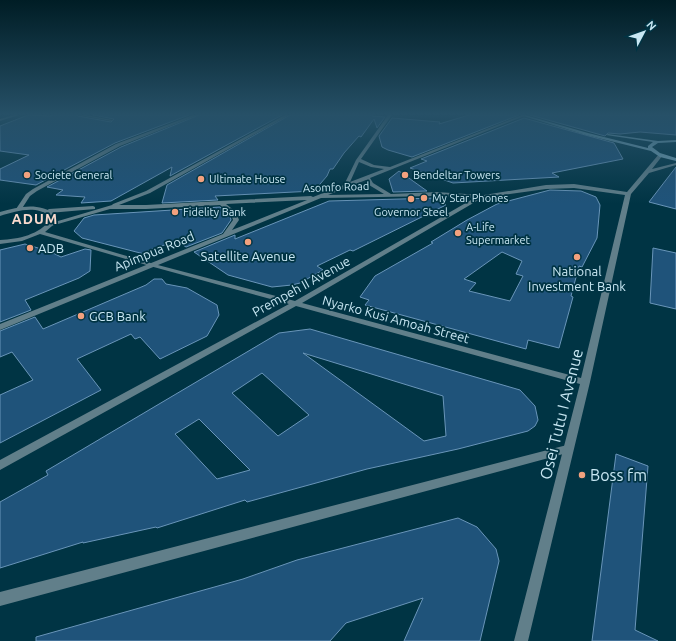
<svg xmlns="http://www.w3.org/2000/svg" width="676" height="641" font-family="Ubuntu,sans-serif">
<rect width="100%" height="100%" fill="#003444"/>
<g fill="#1f537a" stroke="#6995b9" fill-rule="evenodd">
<path d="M 28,115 L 51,116 L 51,115 L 77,115 L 78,116 L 111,122 L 114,119 L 93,115 L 189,115 L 115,143 L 36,185 L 0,180 L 0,169 L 29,155 L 0,151 L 0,126 Z"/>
<path d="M 199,115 L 282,115 L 170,176 L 172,167 L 111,201 L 81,203 L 85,197 L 56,195 L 63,190 L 47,187 L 121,147 Z"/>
<path d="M 290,115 L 373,115 L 372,116 L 385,117 L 377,128 L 374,119 L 361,137 L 359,136 L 344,153 L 333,169 L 330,169 L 327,176 L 314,191 L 215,196 L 218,200 L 162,203 L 167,185 Z"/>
<path d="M 469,115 L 519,115 L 412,157 L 388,150 L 382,147 L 379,136 L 392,118 L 440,122 L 439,124 Z"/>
<path d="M 530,115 L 676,115 L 676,135 L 640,132 L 620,134 L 608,133 L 605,136 Z"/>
<path d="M 524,118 L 614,143 L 623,159 L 552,173 L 559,177 L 453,183 L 410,168 L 427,161 L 421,159 Z"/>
<path d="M 676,167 L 676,209 L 649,202 Z"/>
<path d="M 399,171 L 427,191 L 393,192 L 389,179 Z"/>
<path d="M 550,190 L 581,191 L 596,197 L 600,205 L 597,238 L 582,267 L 579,266 L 571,296 L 573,297 L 559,348 L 528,340 L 526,349 L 365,305 L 369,300 L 360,297 L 375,276 L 433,243 L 431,242 L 467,220 L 497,204 ZM 502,252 L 522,261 L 516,274 L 523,276 L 510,301 L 469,291 L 476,283 L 464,279 Z"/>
<path d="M 436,198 L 446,205 L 353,251 L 350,250 L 317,266 L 323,270 L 300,283 L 292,285 L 272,287 L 228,275 L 194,252 L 235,235 L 235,239 L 329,201 Z"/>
<path d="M 220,207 L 230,215 L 231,220 L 222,233 L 186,247 L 177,241 L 149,250 L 148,255 L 82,238 L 74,231 L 84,218 L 94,215 Z"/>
<path d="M 25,244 L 51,252 L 61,257 L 85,249 L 91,250 L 90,271 L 79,278 L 25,300 L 31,310 L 0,322 L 0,250 Z"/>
<path d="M 653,248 L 676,253 L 676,309 L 650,303 Z"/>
<path d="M 154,279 L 162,279 L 166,284 L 187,288 L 217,305 L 219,315 L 207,336 L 160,359 L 140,337 L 135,339 L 131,334 L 77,359 L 101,390 L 0,443 L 0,395 L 33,380 L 12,352 L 0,357 L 0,331 L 35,317 L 43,329 L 146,285 Z"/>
<path d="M 310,329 L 520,390 L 535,406 L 538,420 L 535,426 L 528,431 L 458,449 L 367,469 L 247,502 L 245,500 L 157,528 L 156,527 L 83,543 L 83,542 L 0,568 L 0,502 L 48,475 L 46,471 L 279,333 ZM 303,353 L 443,396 L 446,436 L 424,441 ZM 262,373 L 309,415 L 278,436 L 232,393 ZM 199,419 L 250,470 L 217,479 L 175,434 Z"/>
<path d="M 616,454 L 648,466 L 635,630 L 658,641 L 592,641 Z"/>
<path d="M 458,518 L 477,527 L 496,549 L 499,561 L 480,641 L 404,641 L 423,598 L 346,623 L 330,641 L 36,641 L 36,637 L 243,579 L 297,560 Z"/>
</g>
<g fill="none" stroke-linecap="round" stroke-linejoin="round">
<g fill="#617f8a" fill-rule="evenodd">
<path d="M 14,115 L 19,115 L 0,121 L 0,119 Z"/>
<path d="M 78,115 L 86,115 L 113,120 L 111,121 Z"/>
<path d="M 193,115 L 198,115 L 120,146 L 37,191 L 30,196 L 21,210 L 16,209 L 26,194 L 33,189 L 116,144 Z"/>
<path d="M 285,115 L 289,115 L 150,193 L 119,205 L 146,205 L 311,196 L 313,197 L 344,185 L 356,160 L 388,115 L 392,115 L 361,159 L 374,165 L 390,167 L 522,115 L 527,115 L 370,178 L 373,183 L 391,194 L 437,192 L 480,195 L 483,197 L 482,198 L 437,196 L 321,198 L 0,330 L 0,324 L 223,234 L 233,220 L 231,214 L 220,205 L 146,209 L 110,209 L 51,226 L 48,224 L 112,205 L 113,204 L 146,191 ZM 359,162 L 371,167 L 384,169 L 350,182 ZM 366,180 L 369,185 L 384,194 L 328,195 ZM 307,200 L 232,230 L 239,220 L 236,212 L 226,204 Z"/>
<path d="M 93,206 L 95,207 L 95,209 L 49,213 L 46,211 L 49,209 Z"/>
<path d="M 567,445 L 571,446 L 572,449 L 571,452 L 567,453 L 0,606 L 0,592 Z"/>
</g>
<path fill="#617f8a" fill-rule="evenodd" d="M 659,154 L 663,155 L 652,169 L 676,163 L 676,165 L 649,173 L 631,194 L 590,382 L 528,641 L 514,641 L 580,384 L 296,306 L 0,470 L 0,460 L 289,304 L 150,266 L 40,234 L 22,241 L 0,244 L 0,240 C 19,239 39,235 51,219 L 50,216 C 35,205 17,211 0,216 L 0,212 C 18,207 38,202 55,214 L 57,219 L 52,226 L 45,232 L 154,264 L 295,301 L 478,196 L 546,185 L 574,184 L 627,192 ZM 574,188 L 625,195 L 581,378 L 302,303 L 482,198 L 546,189 Z"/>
<path fill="#7dacbf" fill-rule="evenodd" d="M 520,115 L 525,115 L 588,133 L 648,148 L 648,146 L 653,142 L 606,135 L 608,134 L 658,141 L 676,140 L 676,142 L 658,143 L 652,147 L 660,153 L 676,158 L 676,161 L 660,157 L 651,151 L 586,135 Z"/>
</g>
<linearGradient id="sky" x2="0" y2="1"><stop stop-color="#001d25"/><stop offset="0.56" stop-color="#265067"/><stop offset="1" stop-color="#265067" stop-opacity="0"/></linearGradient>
<rect width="676" height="204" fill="url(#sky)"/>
<g fill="#f2a17e" stroke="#003444" stroke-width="1.5">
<circle cx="27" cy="175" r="4"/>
<circle cx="405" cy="175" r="4"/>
<circle cx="201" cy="179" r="4"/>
<circle cx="424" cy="198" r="4"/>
<circle cx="411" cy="199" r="4"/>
<circle cx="175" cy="212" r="4"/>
<circle cx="458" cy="233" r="4"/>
<circle cx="248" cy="242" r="4"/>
<circle cx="30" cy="248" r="4"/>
<circle cx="577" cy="257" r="4"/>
<circle cx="81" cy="316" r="4"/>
<circle cx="582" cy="475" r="4"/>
</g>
<g text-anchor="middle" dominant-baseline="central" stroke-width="3.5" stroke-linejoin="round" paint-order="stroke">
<g font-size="11" fill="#c8e7f3" stroke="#003444" text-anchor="start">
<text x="35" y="175">Societe General</text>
<text x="413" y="175">Bendeltar Towers</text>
<text x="209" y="179">Ultimate House</text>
<text x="432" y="198">My Star Phones</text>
<text x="183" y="212">Fidelity Bank</text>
<text x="411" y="212" text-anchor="middle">Governor Steel</text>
<text x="466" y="227">A-Life<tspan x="466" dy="13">Supermarket</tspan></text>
</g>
<g font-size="11" fill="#c8e7f3" stroke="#003444">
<text transform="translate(336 187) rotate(-2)">Asomfo Road</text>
</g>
<g font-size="13" fill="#c8e7f3" stroke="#003444" text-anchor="start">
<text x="38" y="248">ADB</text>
<text x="248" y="256" text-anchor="middle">Satellite Avenue</text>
<text x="577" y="271" text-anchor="middle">National<tspan x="577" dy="15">Investment Bank</tspan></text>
<text x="89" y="316">GCB Bank</text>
</g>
<g font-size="13" fill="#c8e7f3" stroke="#003444">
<text transform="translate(154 251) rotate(-22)">Apimpua Road</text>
<text transform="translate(301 286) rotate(-29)">Prempeh II Avenue</text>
<text transform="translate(396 319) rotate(15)">Nyarko Kusi Amoah Street</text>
</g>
<g font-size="14" font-weight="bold" letter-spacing="1" fill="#fadacd" stroke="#003444">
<text x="35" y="219">ADUM</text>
</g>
<g font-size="16" fill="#c8e7f3" stroke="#003444">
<text transform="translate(561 414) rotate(-76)">Osei Tutu I Avenue</text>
</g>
<g font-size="16" fill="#c8e7f3" stroke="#003444" text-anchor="start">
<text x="590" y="475">Boss fm</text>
</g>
</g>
<g transform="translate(644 32) rotate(49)" stroke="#003444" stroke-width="3" paint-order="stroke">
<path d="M0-3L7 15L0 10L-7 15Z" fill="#c8e7f3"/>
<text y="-6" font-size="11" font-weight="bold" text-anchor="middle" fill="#c8e7f3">N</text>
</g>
</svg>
